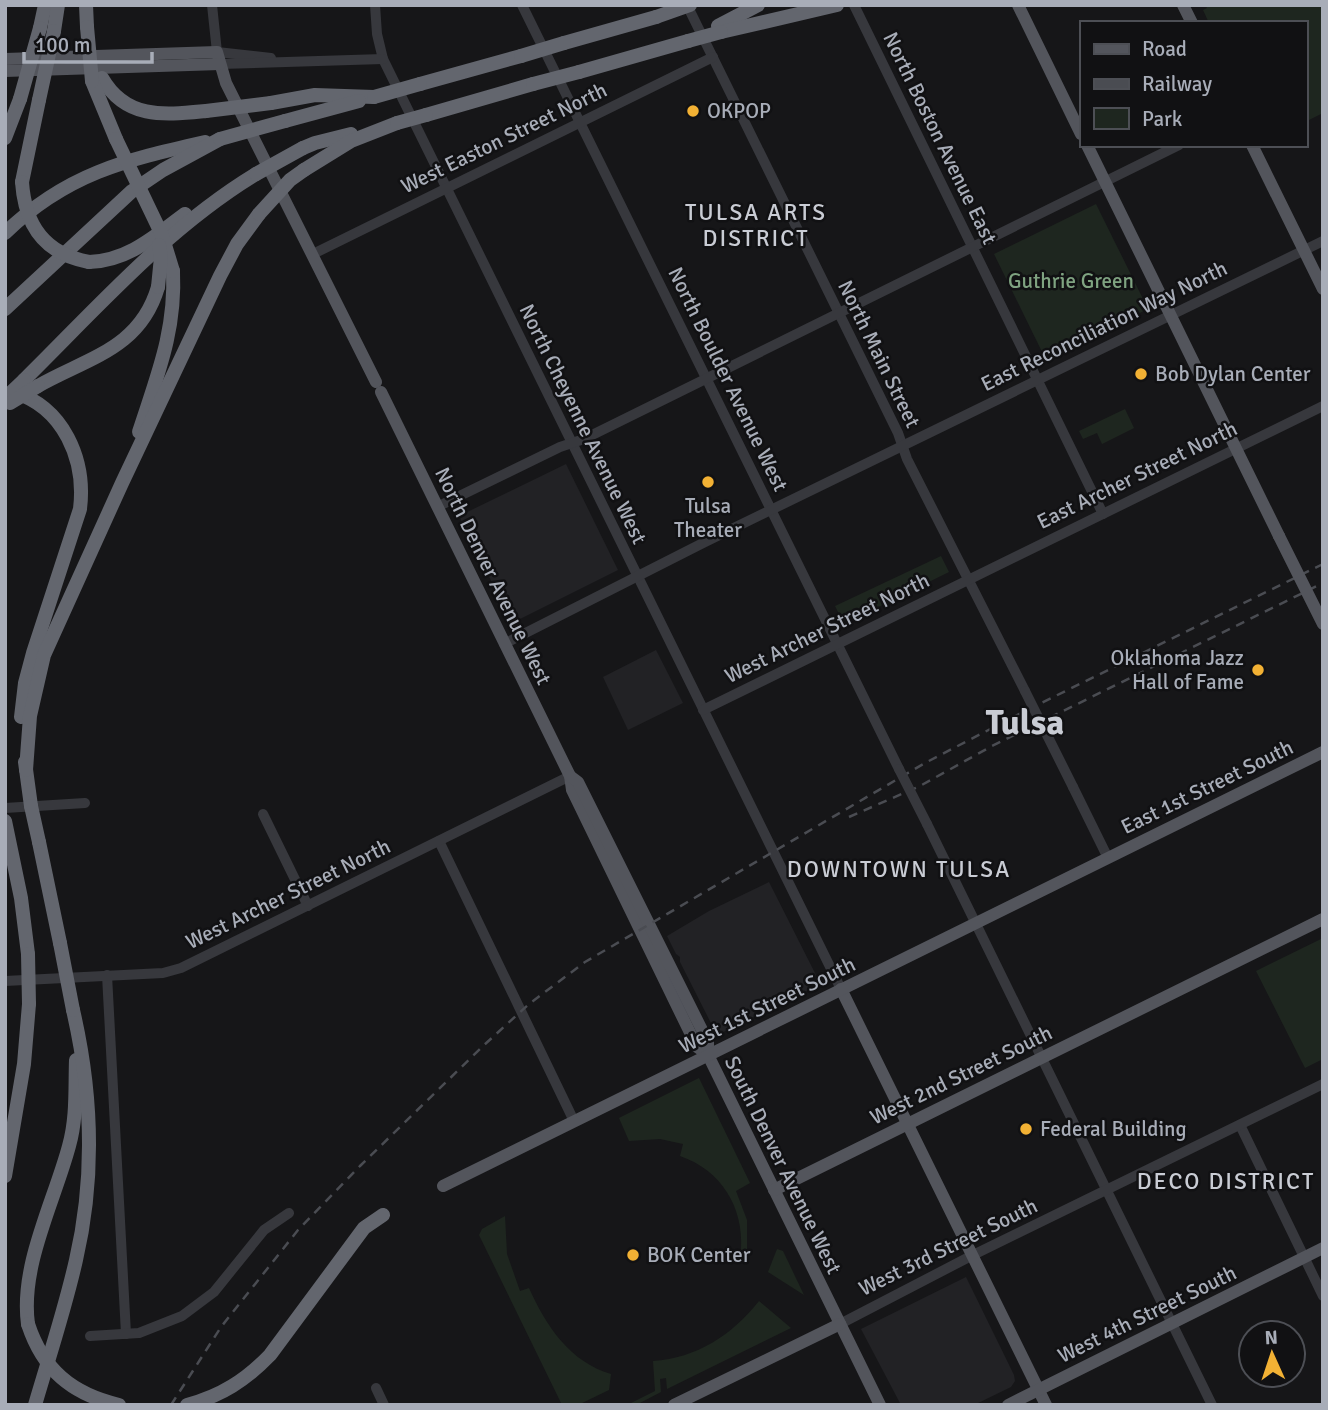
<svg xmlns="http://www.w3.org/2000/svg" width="1328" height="1410" font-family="Signika,sans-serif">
<rect width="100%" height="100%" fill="#161618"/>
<g fill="#222225">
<path d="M 566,464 L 618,570 L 512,623 L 459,516 Z"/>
<path d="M 656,650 L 683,703 L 628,730 L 603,677 Z"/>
<path d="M 769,882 L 817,977 L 812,983 L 815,987 L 717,1035 L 680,962 L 680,957 L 676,954 L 667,936 L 709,911 Z"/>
<path d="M 966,1277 L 1014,1375 L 1015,1381 L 1011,1387 L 974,1405 L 901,1405 L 861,1329 Z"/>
</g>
<g fill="#1e261f">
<path d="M 1205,5 L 1323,5 L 1323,113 L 1305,122 L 1305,23 L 1209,23 L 1203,10 L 1207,8 Z"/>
<path d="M 1096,204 L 1148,309 L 1045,358 L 994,254 Z"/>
<path d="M 1125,409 L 1134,428 L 1102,444 L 1097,433 L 1083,439 L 1079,431 Z"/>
<path d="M 941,556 L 949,572 L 844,624 L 835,606 Z"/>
<path d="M 1323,938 L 1323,1059 L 1305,1068 L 1256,971 Z"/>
<path d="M 699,1078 L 750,1183 L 736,1191 L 747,1220 L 747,1253 L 741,1250 C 744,1207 721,1170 680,1156 L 683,1144 L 660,1139 L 629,1141 L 619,1118 Z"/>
<path d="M 505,1216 L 507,1254 L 520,1291 L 529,1288 C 546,1326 570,1362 611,1374 L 609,1390 L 578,1405 L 562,1405 L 479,1235 L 482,1229 Z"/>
<path d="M 777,1249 L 783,1251 L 804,1295 L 768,1272 Z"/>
<path d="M 759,1301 L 791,1328 L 667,1389 L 666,1378 L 660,1379 L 661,1392 L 636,1405 L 627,1405 L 655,1391 L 653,1361 C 697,1358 732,1335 759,1301 Z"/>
</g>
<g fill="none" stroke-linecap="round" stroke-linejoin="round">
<g stroke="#37383d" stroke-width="10">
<path d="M 212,5 L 217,52 L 271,58"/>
<path d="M 375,5 L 377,34 L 383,59 L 841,989"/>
<path d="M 522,5 L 899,769"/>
<path d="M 687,5 L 898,433 L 907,459 L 1025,691"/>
<path d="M 854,5 L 1103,514"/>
<path d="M 220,64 L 383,59"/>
<path d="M 313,254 L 713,57"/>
<path d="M 437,507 L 560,447 L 584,439 L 1179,145"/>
<path d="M 504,644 L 703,543 L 1323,241"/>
<path d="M 703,710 L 1323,406"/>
<path d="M 1073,787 L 1108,858"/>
<path d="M 5,808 L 85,803"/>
<path d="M 263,814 L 308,906"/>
<path d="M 927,824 L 1212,1405"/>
<path d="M 439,841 L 574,1121"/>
<path d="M 107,975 L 126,1334"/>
<path d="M 5,981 L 163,973 L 181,968 L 570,776"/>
<path d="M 1240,1125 L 1323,1296"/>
<path d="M 840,1324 L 971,1256 L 1323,1084"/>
<path d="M 90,1336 L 139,1333 L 182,1316 L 214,1292 L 264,1230 L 289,1213"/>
<path d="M 376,1388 L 384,1405"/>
</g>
<g stroke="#53555c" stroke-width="12">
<path d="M 1018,5 L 1081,134"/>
<path d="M 1183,5 L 1192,23"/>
<path d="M 5,59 L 217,52 L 226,83 L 376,382"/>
<path d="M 5,71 L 220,64"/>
<path d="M 1087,145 L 1279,536"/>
<path d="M 1252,145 L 1323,289"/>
<path d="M 381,392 L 570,776 L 572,790 L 697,1047 L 708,1055"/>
<path d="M 570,776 L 578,782 L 708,1042 L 708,1055 L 880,1405"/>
<path d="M 841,989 L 1046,1405"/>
<path d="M 443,1186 L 1323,752"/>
<path d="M 774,1190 L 1323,919"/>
<path d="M 674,1405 L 840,1324"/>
<path d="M 1008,1405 L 1323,1248"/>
</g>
<g stroke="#63666e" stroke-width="14">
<path d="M 86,5 L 87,27"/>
<path d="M 718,26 L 758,5"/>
<path d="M 40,28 L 45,5"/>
<path d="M 54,31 L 58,5"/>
<path d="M 721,32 L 837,5"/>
<path d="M 564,43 L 656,17"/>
<path d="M 579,72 L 688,41"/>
<path d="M 102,78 C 126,120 165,115 206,111"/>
<path d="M 92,81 L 116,139"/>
<path d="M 420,84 L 521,56"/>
<path d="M 271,103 L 315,95 L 374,97"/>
<path d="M 426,115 L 533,84"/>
<path d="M 285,121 L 359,101"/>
<path d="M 5,138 L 20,99"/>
<path d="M 303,148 L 315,143 L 351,134"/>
<path d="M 304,170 L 351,141 L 397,123"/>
<path d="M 22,182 L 39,100"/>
<path d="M 5,233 C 66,174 125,160 205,142"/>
<path d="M 89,262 C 128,261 155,236 185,214"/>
<path d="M 5,309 L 132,191 L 163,170 L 220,139"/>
<path d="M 24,380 C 97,308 167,228 256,174"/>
<path d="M 38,386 C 87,358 140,349 158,287"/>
<path d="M 13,392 C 64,407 86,460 80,509 L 33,653 L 25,683 L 21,717"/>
<path d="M 139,432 C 157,376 176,331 173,271"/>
<path d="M 25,762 L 31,806"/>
<path d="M 26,770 L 30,716 L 44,655 L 122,483 L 220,276 L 237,244 L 259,214"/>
<path d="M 5,821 L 21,898 L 28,954"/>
<path d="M 39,842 L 60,943"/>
<path d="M 5,1176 L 24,1064 L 29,1004"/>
<path d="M 28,1324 C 20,1266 54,1202 69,1146 C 77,1118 75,1089 76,1060"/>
<path d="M 35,1405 C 49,1357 65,1309 76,1260 C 95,1178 92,1092 73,1010"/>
<path d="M 187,1405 C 221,1396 246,1380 270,1355 L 364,1228 L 383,1215"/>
</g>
<g stroke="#4a4c52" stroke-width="2.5" stroke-dasharray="9 7" stroke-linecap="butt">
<path d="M 849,817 L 920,786 L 992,746 L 1323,583"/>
<path d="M 171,1405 L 221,1327 L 298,1230 L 360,1166 L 483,1046 L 529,1004 L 585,962 L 925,763 L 1025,711 L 1323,564"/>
</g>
<g stroke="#37383d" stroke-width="10">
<path d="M 1025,691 L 1073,787"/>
<path d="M 899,769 L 927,824"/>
</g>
<path stroke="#53555c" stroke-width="12" d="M 1279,536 L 1323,624"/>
<g stroke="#63666e" stroke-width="14">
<path d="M 656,17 L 690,5"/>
<path d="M 87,27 L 92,81"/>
<path d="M 688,41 L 721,32"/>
<path d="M 521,56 L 564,43"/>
<path d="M 533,84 L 579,72"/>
<path d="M 374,97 L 420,84"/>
<path d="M 20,99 L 40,28"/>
<path d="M 39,100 L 54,31"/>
<path d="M 206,111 L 271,103"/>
<path d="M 397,123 L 426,115"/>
<path d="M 116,139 L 162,235 L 173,271"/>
<path d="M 220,139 L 285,121"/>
<path d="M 256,174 L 303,148"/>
<path d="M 22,182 C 25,226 45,254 89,262"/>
<path d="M 259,214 L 290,180 L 304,170"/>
<path d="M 158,287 L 161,257 L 159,245"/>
<path d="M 5,398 L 24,380"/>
<path d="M 10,403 L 38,386"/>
<path d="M 31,806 L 39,842"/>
<path d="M 60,943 L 73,1010"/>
<path d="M 28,954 L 29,1004"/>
<path d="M 28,1324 C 43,1370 72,1394 119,1405"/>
</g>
</g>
<g fill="#f2b134" stroke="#111113" stroke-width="2.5">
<circle cx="693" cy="111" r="7"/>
<circle cx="1141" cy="374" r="7"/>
<circle cx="708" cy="482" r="7"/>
<circle cx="1258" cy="670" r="7"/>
<circle cx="1026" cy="1129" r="7"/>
<circle cx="633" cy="1255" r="7"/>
</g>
<g text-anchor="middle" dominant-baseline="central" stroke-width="5" stroke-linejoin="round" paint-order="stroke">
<g font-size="21" fill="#a8adb8" stroke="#111113" text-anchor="start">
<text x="707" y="111">OKPOP</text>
<text x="1155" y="374">Bob Dylan Center</text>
<text x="708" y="506" text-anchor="middle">Tulsa<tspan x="708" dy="24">Theater</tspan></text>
<text x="1244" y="658" text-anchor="end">Oklahoma Jazz<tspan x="1244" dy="24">Hall of Fame</tspan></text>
<text x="1040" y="1129">Federal Building</text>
<text x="647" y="1255">BOK Center</text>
</g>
<g font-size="21" fill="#a8adb8" stroke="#111113">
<text transform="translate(504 138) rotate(-26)">West Easton Street North</text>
<text transform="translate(940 138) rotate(64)">North Boston Avenue East</text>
<text transform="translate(1104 326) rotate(-26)">East Reconciliation Way North</text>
<text transform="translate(879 354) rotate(64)">North Main Street</text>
<text transform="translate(728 379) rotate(64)">North Boulder Avenue West</text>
<text transform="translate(583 424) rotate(64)">North Cheyenne Avenue West</text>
<text transform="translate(1137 475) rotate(-26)">East Archer Street North</text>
<text transform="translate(493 576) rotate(64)">North Denver Avenue West</text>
<text transform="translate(827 628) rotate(-26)">West Archer Street North</text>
<text transform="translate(1207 787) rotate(-26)">East 1st Street South</text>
<text transform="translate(288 894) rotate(-26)">West Archer Street North</text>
<text transform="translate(767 1005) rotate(-26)">West 1st Street South</text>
<text transform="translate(961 1075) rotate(-26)">West 2nd Street South</text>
<text transform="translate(783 1165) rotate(64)">South Denver Avenue West</text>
<text transform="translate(948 1247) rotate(-26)">West 3rd Street South</text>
<text transform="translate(1147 1314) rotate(-26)">West 4th Street South</text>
</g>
<g font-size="21" fill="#7fa381" stroke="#111113">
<text x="1071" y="281">Guthrie Green</text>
</g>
<g font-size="23" letter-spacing="2" fill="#c9ccd4" stroke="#111113">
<text x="756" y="212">TULSA ARTS<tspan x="756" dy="26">DISTRICT</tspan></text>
<text x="899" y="869">DOWNTOWN TULSA</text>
<text x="1226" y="1181">DECO DISTRICT</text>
</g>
<g font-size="35" font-weight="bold" fill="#c9ccd4" stroke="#111113">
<text x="1025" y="722">Tulsa</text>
</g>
</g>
<rect width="1328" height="1410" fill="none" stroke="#a8adb8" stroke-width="14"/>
<rect x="1080" y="21" width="228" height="126" fill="#111113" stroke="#4d4f55" stroke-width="2"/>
<rect x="1094" y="44" width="35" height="10" fill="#53555c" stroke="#4d4f55" stroke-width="2"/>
<text x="1142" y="56" font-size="21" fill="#a8adb8">Road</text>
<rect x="1094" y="79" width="35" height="10" fill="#4a4c52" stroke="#4d4f55" stroke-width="2"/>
<text x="1142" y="91" font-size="21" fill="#a8adb8">Railway</text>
<rect x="1094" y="108" width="35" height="21" fill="#1e261f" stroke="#4d4f55" stroke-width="2"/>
<text x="1142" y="126" font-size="21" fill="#a8adb8">Park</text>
<g transform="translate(1272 1354) rotate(357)"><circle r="33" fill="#111113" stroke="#4d4f55" stroke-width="2"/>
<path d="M0-5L12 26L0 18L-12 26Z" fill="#f2b134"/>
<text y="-10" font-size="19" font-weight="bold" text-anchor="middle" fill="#a8adb8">N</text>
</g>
<path d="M24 52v10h128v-10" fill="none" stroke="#a8adb8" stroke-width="3.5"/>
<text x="35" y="52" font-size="21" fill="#a8adb8" stroke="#111113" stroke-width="5" paint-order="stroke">100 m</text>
</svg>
